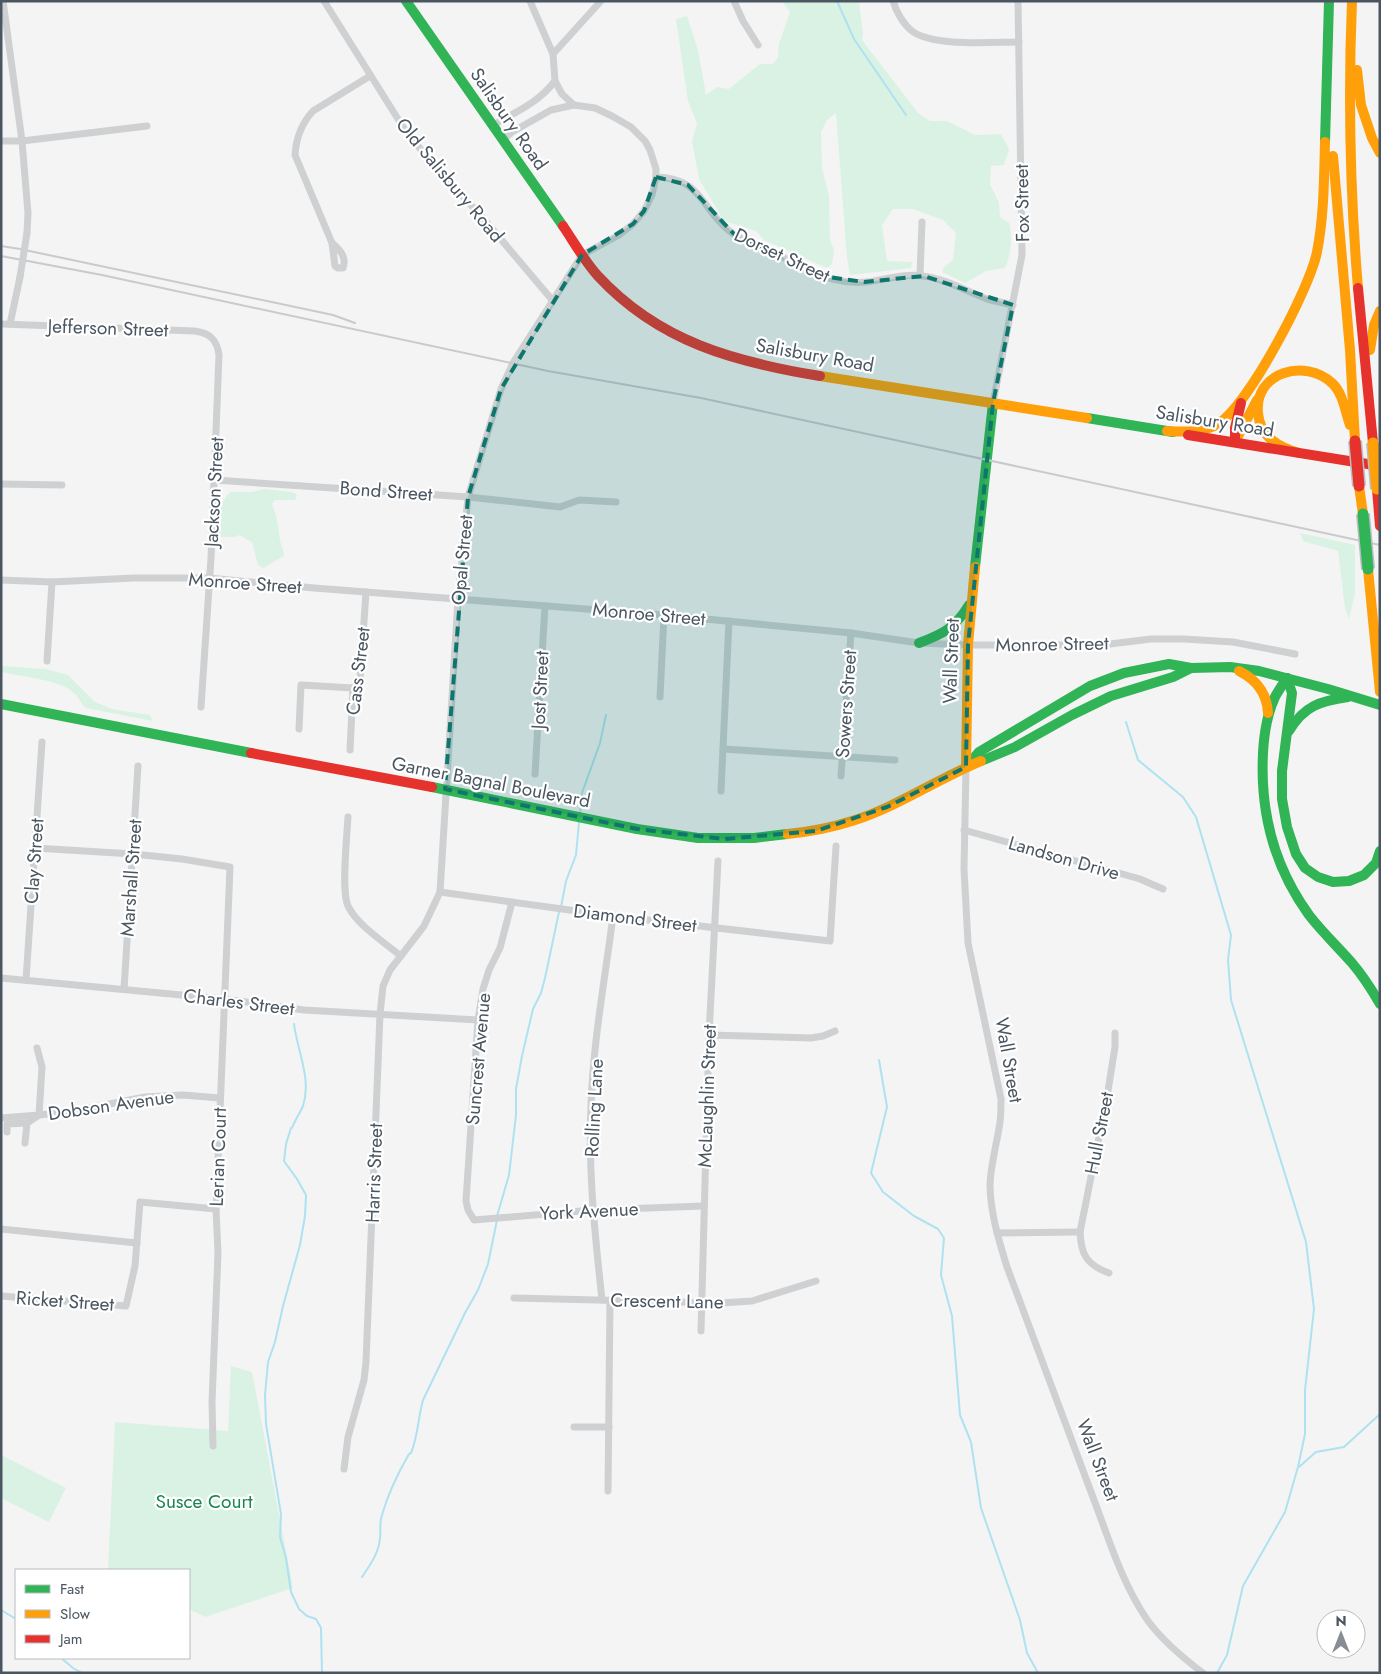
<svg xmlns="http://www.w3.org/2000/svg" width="1381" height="1674" font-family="Jost,sans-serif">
<rect width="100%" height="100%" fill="#f4f4f4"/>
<g fill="#d9f2e3">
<path d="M 782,1 L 859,1 L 863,33 L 862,40 L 918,113 L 930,121 L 947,121 L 975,135 L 1001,134 L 1009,149 L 1004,165 L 991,166 L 990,184 L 999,203 L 1000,217 L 1009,223 C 1013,239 1011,253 1005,268 L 986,271 L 965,283 L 942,272 L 944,267 L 953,260 L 956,233 L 943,220 L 913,209 L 893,209 L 882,225 L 887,261 L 912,262 L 911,268 L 850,275 L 847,257 L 836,113 L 827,120 L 821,132 L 822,168 L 829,195 L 830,240 L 834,250 L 832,264 L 827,268 L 764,240 L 756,231 L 724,221 L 699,179 L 692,141 L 697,123 L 688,101 L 676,19 L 687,16 L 698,50 L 706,95 L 717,87 L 729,89 L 760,64 L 773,64 L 778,57 L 779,44 L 790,12 Z"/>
<path d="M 263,489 L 293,492 L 297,495 L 295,500 L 275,500 L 272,504 C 277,516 278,527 280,540 C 281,546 284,550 284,556 L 263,568 L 258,565 L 252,542 L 239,535 L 236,537 L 217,537 C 218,520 218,504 230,492 L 252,492 Z"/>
<path d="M 1300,533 L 1355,545 L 1355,594 L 1349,619 L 1345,608 L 1338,551 L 1303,541 Z"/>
<path d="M 1,666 L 45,669 L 68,675 L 95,702 L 112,709 L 150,715 L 153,721 L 86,708 C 80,703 79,697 74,693 C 61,680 20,676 1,672 Z"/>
<path d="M 231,1366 L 252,1372 L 293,1588 L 205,1617 L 189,1609 L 189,1570 L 108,1570 L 115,1422 L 228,1431 Z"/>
<path d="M 1,1455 L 66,1488 L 49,1522 L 1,1498 Z"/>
</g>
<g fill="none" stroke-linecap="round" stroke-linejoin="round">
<g stroke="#aee2f0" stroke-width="2">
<path d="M 837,1 L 854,39 L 906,115"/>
<path d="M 1126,722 L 1138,760 L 1183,797 L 1196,817 L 1231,935 L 1228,960 L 1231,1000 L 1306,1242 L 1314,1309 L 1305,1390 L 1305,1434 L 1298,1467 L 1285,1512 L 1243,1586 L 1227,1655 L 1217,1673"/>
<path d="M 580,813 L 582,793 L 600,743 L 606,715"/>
<path d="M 561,907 L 566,881 L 576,855 L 579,822"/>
<path d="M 294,1024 C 297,1050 312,1079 303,1106 C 300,1113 295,1120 292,1128 L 291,1128 L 286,1144 L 284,1161 L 297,1179 L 306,1195 L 305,1216 L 300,1245 L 283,1306 L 275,1342 L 268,1362 L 265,1395 L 266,1424 L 281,1514 L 280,1537 L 286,1558 L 291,1592 L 299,1609 L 307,1616 L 316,1619 L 321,1628 L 322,1673"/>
<path d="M 879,1060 L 887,1107 L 871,1173 L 883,1192 L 914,1216 L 938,1229 L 944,1238 L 941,1275 L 952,1316 L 960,1415 L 971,1442 L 981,1508 L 1020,1620 L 1027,1653 L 1038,1673"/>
<path d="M 497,1216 L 509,1175 L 516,1115 L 516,1089 L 522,1056 L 533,1009 L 541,993 L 545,978 L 559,912"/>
<path d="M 1299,1467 L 1316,1452 L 1344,1447 L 1380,1414"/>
<path d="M 362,1577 C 370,1565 379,1553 380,1538 C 381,1530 379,1523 382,1515 C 388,1494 398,1473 409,1454 L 411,1453 C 418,1436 418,1418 423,1400 L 465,1313 L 478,1290 L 488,1264 L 497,1220"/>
<path d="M 1,1610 L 16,1619"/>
<path d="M 61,1658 L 73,1668 L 82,1673"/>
</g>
<g stroke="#ced0d2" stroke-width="7">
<path d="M 3,1 L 22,141 L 28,213 L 27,233"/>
<path d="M 324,1 L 403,127 L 430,161 L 483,218 L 553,301"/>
<path d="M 734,1 L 743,21 L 758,45"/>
<path d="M 893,1 C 896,11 903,24 912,31 C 933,47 992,42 1019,42"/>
<path d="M 553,54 L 601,1"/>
<path d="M 493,125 C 516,112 538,103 555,81"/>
<path d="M 503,140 L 512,132 L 551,110 L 574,105"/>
<path d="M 1,141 L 22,141 L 147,126"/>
<path d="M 656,177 C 704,178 701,211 732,233 C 744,242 760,245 774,252 C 784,257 793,264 804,268 C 823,278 844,284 866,282 C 885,280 904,273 923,276 C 946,279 966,291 987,299 C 995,301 1004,303 1013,305"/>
<path d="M 332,243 L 295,155 C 296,138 302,123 313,111 L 370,76"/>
<path d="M 332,243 C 340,250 347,257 343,268 L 338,268 L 335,266 Z"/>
<path d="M 920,275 L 922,222"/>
<path d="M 1,324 L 195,331 C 210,333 217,340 219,355 L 211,558 L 201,707"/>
<path d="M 10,324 L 20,277"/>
<path d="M 993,403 L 1022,255 L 1018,1"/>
<path d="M 214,480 L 468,497 L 560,507 L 579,500 L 616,502"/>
<path d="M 1,484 L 62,485"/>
<path d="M 1,580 L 52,582 L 134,578 L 209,578 L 314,588 L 664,615 L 851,633 L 919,643 L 968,645 L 1102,645 L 1151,639 L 1184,639 L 1233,642 L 1295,654"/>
<path d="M 47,661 L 52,582"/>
<path d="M 660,697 L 664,615"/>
<path d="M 299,729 L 301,685 L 353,688"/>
<path d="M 723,749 L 895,760"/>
<path d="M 350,750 L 353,688 L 360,680 L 366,592"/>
<path d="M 966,767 L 964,869 L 968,943 L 1001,1099 C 1001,1107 1001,1115 1000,1122 C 997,1143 991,1163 990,1184 C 990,1212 999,1241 1007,1267 C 1035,1342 1063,1417 1091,1492 C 1108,1536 1121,1582 1148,1621 C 1163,1641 1183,1658 1203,1673"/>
<path d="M 535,774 L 545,606"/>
<path d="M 841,776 L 851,633"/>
<path d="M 721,791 L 729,621"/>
<path d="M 348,817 C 347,836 341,891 348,906 C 357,925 385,943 401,956"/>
<path d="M 964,830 L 1140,879 L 1163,889"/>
<path d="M 35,848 L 133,854 L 182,859 L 230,867 L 216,1209 L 218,1253 L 212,1402 L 213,1446"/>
<path d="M 440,892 L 613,916 L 830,941 L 836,846"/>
<path d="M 512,902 L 500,948 L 489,970 L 483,989 L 478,1020 L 466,1201 L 468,1210 L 474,1220 L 593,1210 L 704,1206"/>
<path d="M 1,978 L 224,999 L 304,1010 L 478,1020"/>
<path d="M 26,980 L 42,742"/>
<path d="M 124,989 L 138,766"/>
<path d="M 709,1035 L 811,1038 L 823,1036 L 835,1031"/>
<path d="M 1,1118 L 39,1115 L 74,1111 L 145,1097 L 183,1095 L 220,1098"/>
<path d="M 7,1132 L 7,1124 L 27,1123"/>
<path d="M 25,1143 L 27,1123 L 39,1115 L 42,1067 L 37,1048"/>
<path d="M 1,1229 L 137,1243"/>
<path d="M 997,1233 L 1080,1232"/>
<path d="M 1109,1273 C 1087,1265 1081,1255 1080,1232 L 1107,1097 L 1115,1047 L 1115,1033"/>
<path d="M 1,1296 L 126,1306 L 135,1266 L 140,1202 L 216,1209"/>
<path d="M 514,1298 L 721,1303 L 752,1301 L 816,1281"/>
<path d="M 602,1300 C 595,1235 588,1171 591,1106 C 593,1042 605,979 613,916"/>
<path d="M 701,1331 L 709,1035 L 718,861"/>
<path d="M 574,1427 L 609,1427"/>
<path d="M 344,1469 L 348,1437 L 364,1380 L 366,1362 L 380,1014 L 383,986 L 390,970 L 424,926 L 440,892 L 458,599 L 468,497 L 501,389 L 513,363 L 582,255 L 619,235 L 633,224 L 644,211 L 652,195 L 656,177 L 656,169 L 650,150 L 645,141 L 631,127 L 612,116 L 595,108 L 574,105 L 562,94 L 555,81 L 553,54 L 530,1"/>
<path d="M 608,1491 L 610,1300"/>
</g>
<g stroke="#30b455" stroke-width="10">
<path d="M 406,1 L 563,226"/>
<path d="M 1325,142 L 1329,1"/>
<path d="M 1087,418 L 1173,432"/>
<path d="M 975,567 L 993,403"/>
<path d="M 919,643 C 943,634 955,628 969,605"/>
<path d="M 1287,678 C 1283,684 1278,691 1275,697 C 1267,714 1264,735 1263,753 C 1260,812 1274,867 1309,915 C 1322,932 1338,947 1352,963 C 1363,976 1372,990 1380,1004"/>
<path d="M 1287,678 L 1292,693 L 1282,771 L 1282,799 L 1287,827 L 1296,854 L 1305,868 L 1318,877 L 1333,882 L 1349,881 L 1364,875 L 1376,863 L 1380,851"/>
<path d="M 1,704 L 251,753"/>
<path d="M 1289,731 C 1304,706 1320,701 1348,697"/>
<path d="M 981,761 L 1015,747 L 1072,715 L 1111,696 L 1173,677 L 1191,668"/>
<path d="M 968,765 L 979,752 L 1090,686 L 1124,673 L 1169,664 L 1191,668 L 1230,667 L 1259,671 L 1328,689 L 1380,705"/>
<path d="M 432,787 L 637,829 L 698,838 L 754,838 L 787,834"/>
</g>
<g stroke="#ff9f0a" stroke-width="10">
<path d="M 1352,1 C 1348,97 1350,192 1358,288"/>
<path d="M 1357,70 L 1361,105 L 1372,138 L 1380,153"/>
<path d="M 1333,156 L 1350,350 L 1355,441"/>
<path d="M 1370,350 L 1374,325 L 1380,311"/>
<path d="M 820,376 L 1087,418"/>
<path d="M 1167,431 C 1184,432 1204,433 1219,423 C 1249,404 1310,288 1317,252 C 1324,216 1324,179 1325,142"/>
<path d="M 1235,442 L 1257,400"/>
<path d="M 1299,453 C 1289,450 1279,446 1272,440 C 1263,433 1259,423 1258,413 C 1254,372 1305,358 1332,383 C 1343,393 1345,411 1350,425"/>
<path d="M 1359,486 L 1363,514"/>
<path d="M 1368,569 L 1380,692"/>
<path d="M 1239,671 C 1257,680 1267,693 1268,713"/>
<path d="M 966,767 L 968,645 L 975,567"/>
<path d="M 787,834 C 809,832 830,828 852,821 C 897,807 937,779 981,761"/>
</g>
<g stroke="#e5322d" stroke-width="10">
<path d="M 563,226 C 574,242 585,262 598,276 C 659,342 735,362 820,376"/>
<path d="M 1358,288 L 1373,443"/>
<path d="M 1188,435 L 1380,466"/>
<path d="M 1235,442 L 1235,428 L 1241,403"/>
<path d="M 1377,489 L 1380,526"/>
<path d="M 251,753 L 432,787"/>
</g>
<g stroke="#c9cacc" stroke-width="2">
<path d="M 1,246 L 20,249 L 333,315 L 355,323"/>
<path d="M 1,256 L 102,275 L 548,371 L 701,398 L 1380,545"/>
</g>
<g stroke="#b9bec3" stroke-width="14" stroke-linecap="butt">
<path id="fast-bridge" d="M 1363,514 L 1368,569"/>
</g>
<g stroke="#b9bec3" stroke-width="14" stroke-linecap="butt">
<path id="slow-bridge" d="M 1373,443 L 1377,489"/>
</g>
<g stroke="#b9bec3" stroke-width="14" stroke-linecap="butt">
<path id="jam-bridge" d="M 1355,441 L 1359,486"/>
</g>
<path stroke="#ced0d2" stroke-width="7" d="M 20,277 L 27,233"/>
<use href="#fast-bridge" stroke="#30b455" stroke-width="11"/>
<use href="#slow-bridge" stroke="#ff9f0a" stroke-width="11"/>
<use href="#jam-bridge" stroke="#e5322d" stroke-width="11"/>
</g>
<path fill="#0f766e" fill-opacity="0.2" stroke="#0f766e" stroke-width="4" stroke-dasharray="10 6" stroke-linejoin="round" d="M 656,177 L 688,185 L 734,234 L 821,276 L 864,282 L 924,276 L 1013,305 L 993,403 L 968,645 L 966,767 L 887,807 L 816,831 L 724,839 L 637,829 L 445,789 L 468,497 L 501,389 L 582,255 L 633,224 L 644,211 Z"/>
<g text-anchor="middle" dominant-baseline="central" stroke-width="4.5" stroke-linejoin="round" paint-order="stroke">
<g font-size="19" fill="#4a5661" stroke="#fff">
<text transform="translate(509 119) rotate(55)">Salisbury Road</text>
<text transform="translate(450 180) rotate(50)">Old Salisbury Road</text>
<text transform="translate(1022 203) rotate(-91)">Fox Street</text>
<text transform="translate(782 255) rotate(25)">Dorset Street</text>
<text transform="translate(108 328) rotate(2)">Jefferson Street</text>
<text transform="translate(815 355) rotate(10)">Salisbury Road</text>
<text transform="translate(1215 421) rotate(9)">Salisbury Road</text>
<text transform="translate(386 491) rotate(4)">Bond Street</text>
<text transform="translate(214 492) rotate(-87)">Jackson Street</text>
<text transform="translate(462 560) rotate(-85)">Opal Street</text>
<text transform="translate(245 583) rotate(4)">Monroe Street</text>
<text transform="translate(649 614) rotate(5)">Monroe Street</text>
<text transform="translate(1052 644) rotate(-1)">Monroe Street</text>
<text transform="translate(951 661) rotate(-88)">Wall Street</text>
<text transform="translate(358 671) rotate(-83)">Cass Street</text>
<text transform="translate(540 690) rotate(-87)">Jost Street</text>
<text transform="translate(846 704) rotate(-86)">Sowers Street</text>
<text transform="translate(491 782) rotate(11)">Garner Bagnal Boulevard</text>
<text transform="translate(1064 858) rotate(16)">Landson Drive</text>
<text transform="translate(34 861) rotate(-86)">Clay Street</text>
<text transform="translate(131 878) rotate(-86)">Marshall Street</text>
<text transform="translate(635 918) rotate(7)">Diamond Street</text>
<text transform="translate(239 1002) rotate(7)">Charles Street</text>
<text transform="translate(478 1059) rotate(-85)">Suncrest Avenue</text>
<text transform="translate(1009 1060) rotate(80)">Wall Street</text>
<text transform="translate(707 1096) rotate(-88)">McLaughlin Street</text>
<text transform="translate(111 1105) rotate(-8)">Dobson Avenue</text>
<text transform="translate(594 1108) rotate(-87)">Rolling Lane</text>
<text transform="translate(1099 1133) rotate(-79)">Hull Street</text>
<text transform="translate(218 1157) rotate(-88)">Lerian Court</text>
<text transform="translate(374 1173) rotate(-88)">Harris Street</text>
<text transform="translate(589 1211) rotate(-3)">York Avenue</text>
<text transform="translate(65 1301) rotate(4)">Ricket Street</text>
<text transform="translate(667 1301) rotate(1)">Crescent Lane</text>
<text transform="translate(1098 1460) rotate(69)">Wall Street</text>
</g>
<g font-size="19" fill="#17864f" stroke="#fff">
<text x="204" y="1501">Susce Court</text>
</g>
</g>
<rect width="1381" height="1674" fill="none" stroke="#4a5661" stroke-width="5"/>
<rect x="15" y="1569" width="175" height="90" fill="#ffffff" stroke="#b7bbc0"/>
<rect x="25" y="1585" width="25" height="8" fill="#30b455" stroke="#b7bbc0"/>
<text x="60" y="1594" font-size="15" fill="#4a5661">Fast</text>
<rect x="25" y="1610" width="25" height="8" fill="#ff9f0a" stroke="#b7bbc0"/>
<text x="60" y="1619" font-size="15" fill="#4a5661">Slow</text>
<rect x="25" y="1635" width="25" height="8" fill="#e5322d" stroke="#b7bbc0"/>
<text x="60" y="1644" font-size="15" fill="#4a5661">Jam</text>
<g transform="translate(1341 1634)"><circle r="24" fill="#ffffff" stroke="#b7bbc0"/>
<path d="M0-4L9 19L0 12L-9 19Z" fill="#868d94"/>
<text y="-8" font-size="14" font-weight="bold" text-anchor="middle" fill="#4a5661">N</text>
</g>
</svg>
